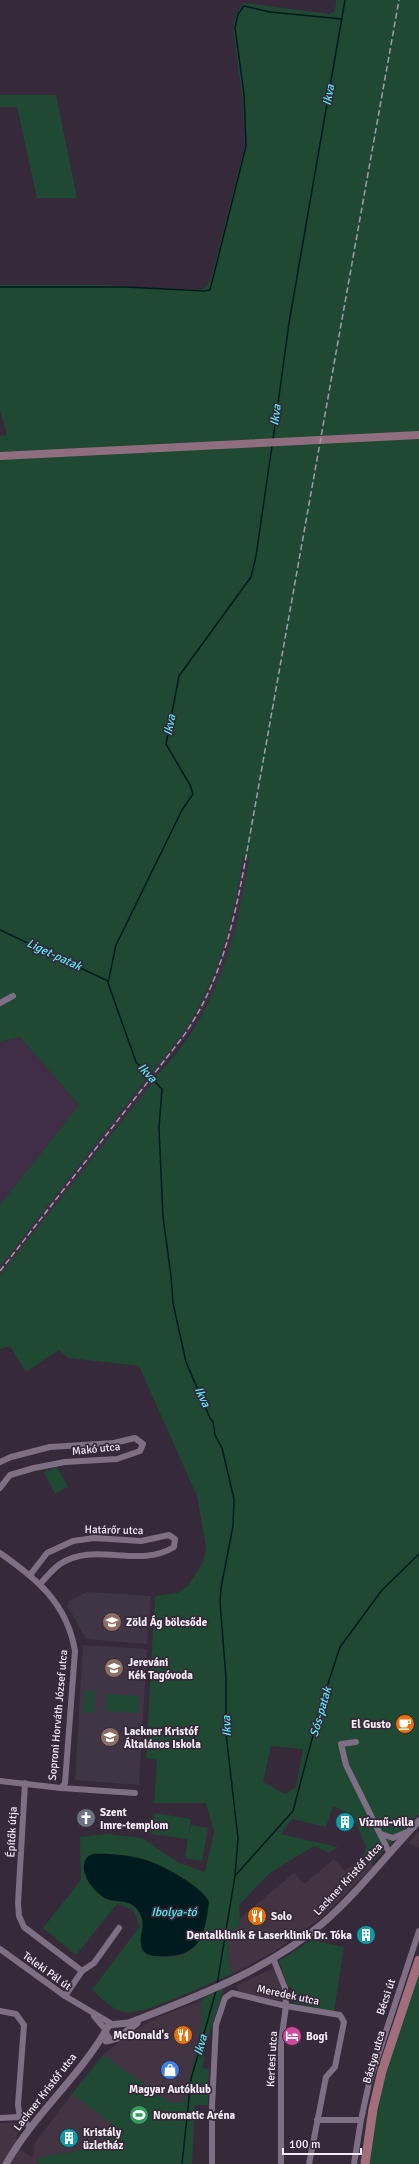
<svg xmlns="http://www.w3.org/2000/svg" width="419" height="2164" font-family="Signika,sans-serif">
<rect width="100%" height="100%" fill="#36293a"/>
<g fill="#423442">
<path d="M 419,1831 L 419,1848 L 408,1843 Z"/>
<path d="M 363,1857 L 374,1866 L 320,1919 L 275,1951 L 232,1974 L 228,1955 L 230,1933 L 240,1924 L 240,1918 L 294,1873 L 304,1884 L 334,1859 L 345,1871 Z"/>
<path d="M 274,1968 L 282,1987 L 281,2001 L 239,1992 L 236,1986 Z"/>
<path d="M 201,2001 L 202,2021 L 185,2103 L 171,2103 L 103,2055 L 135,2030 L 156,2018 Z"/>
<path d="M 72,2094 L 115,2125 L 99,2147 L 37,2158 L 38,2164 L 0,2164 L 0,2123 L 17,2123 L 19,2128 L 16,2137 L 21,2150 L 33,2158 L 34,2144 Z"/>
</g>
<g fill="#3f2e45">
<path d="M 243,857 L 249,858 L 240,911 L 222,974 L 198,1021 L 155,1077 L 151,1073 L 184,1032 L 196,1012 L 215,970 L 230,924 Z"/>
<path d="M 20,1037 L 79,1105 L 0,1205 L 0,1042 Z"/>
<path d="M 146,1079 L 152,1083 L 0,1275 L 0,1267 Z"/>
</g>
<g fill="#3f3545">
<path d="M 87,1592 L 151,1596 L 147,1644 L 86,1639 L 67,1605 L 70,1604 L 68,1601 Z"/>
<path d="M 83,1645 L 147,1649 L 139,1785 L 75,1780 Z"/>
</g>
<g fill="#1f4933" fill-rule="evenodd">
<path d="M 336,0 L 419,0 L 419,1814 L 371,1864 L 363,1857 L 366,1847 L 352,1815 L 333,1806 L 326,1827 L 292,1819 L 281,1834 L 338,1847 L 329,1853 L 314,1846 L 270,1873 L 239,1905 L 240,1924 L 230,1934 L 228,1955 L 232,1974 C 211,1982 140,2018 122,2012 C 111,2008 100,1997 92,1990 L 140,1926 L 133,1910 L 117,1904 L 76,1955 L 43,1928 L 81,1880 L 80,1837 L 106,1834 L 142,1838 L 179,1863 L 205,1872 L 214,1832 L 206,1803 L 154,1803 L 157,1760 L 146,1758 L 155,1596 L 177,1593 L 188,1586 L 203,1562 L 206,1547 L 197,1496 L 139,1366 L 69,1358 L 59,1350 L 26,1372 L 10,1346 L 0,1349 L 0,1275 L 152,1083 L 146,1079 L 0,1267 L 0,1205 L 79,1105 L 20,1037 L 0,1042 L 0,436 L 7,435 L 0,410 L 0,285 L 101,285 L 200,290 L 205,288 L 211,279 L 245,145 L 242,94 L 233,29 L 236,14 L 244,3 L 329,14 L 335,11 ZM 243,857 L 249,858 C 236,941 216,1016 155,1077 L 151,1073 C 167,1054 184,1034 196,1012 C 223,965 235,910 243,857 ZM 271,1746 L 303,1749 L 296,1787 L 285,1794 L 263,1782 ZM 122,1856 C 151,1858 192,1878 209,1902 L 208,1906 C 199,1946 195,1963 147,1955 C 131,1935 152,1929 137,1910 C 129,1898 117,1904 107,1899 C 100,1896 94,1888 88,1882 Z"/>
<path d="M 0,95 L 56,95 L 77,198 L 37,198 L 17,107 L 0,107 Z"/>
<path d="M 57,1467 L 68,1487 L 55,1494 L 44,1472 Z"/>
<path d="M 85,1690 L 95,1691 L 94,1713 L 83,1712 Z"/>
<path d="M 107,1694 L 139,1696 L 138,1713 L 106,1711 Z"/>
<path d="M 155,1813 L 191,1819 L 188,1837 L 191,1825 L 208,1828 L 202,1861 L 185,1858 L 188,1839 L 151,1834 Z"/>
<path d="M 312,1940 L 344,1947 L 334,2012 L 291,2002 L 293,1990 L 287,1984 L 279,1961 Z"/>
<path d="M 419,1970 L 419,2164 L 369,2164 L 377,2099 Z"/>
<path d="M 224,1988 L 205,2048 L 203,2068 L 209,2069 L 208,2105 L 195,2105 L 192,2164 L 38,2164 L 37,2158 L 99,2147 L 114,2125 L 72,2094 L 103,2055 L 171,2103 L 185,2102 L 202,2021 L 201,2001 L 205,1997 Z"/>
</g>
<path fill="#001b1d" d="M 93,1854 C 109,1853 130,1855 146,1860 C 162,1865 202,1886 209,1902 C 205,1932 202,1955 167,1956 C 158,1956 150,1957 143,1951 C 136,1936 149,1926 138,1910 C 130,1900 120,1902 110,1900 C 98,1897 82,1878 84,1865 C 85,1859 87,1856 93,1854 Z"/>
<g fill="none" stroke-linecap="round" stroke-linejoin="round">
<g stroke="#001b1d" stroke-width="1.5">
<path d="M 0,287 L 126,287 L 204,291 L 210,290 L 246,146 L 244,94 L 235,28 L 238,14 L 244,6 L 270,12 L 342,19"/>
<path d="M 273,440 L 289,323 L 345,0"/>
<path d="M 0,930 L 108,981"/>
<path d="M 235,1876 L 293,1811 L 321,1705 L 340,1647 L 382,1590 L 419,1554"/>
<path d="M 217,1985 L 235,1876 L 238,1838 L 226,1734 L 226,1678 L 220,1602 L 221,1588 L 233,1526 L 234,1499 L 222,1448 L 215,1435 L 213,1422 L 210,1418 L 186,1362 L 173,1303 L 171,1276 L 163,1217 L 159,1128 L 162,1089 L 136,1062 L 108,983 L 116,945 L 182,810 L 193,794 L 190,785 L 166,744 L 179,676 L 251,577 L 256,556 L 272,446"/>
<path d="M 182,2164 L 191,2079 L 216,1991"/>
</g>
<g stroke="#7e6f84" stroke-width="6">
<path d="M 0,1003 L 13,996"/>
<path d="M 0,1462 L 11,1457 L 50,1447 L 114,1443 L 135,1438 L 143,1444 L 140,1451 L 117,1459 L 65,1462 L 34,1468 L 10,1475 L 0,1488"/>
<path d="M 0,1553 C 37,1579 67,1603 75,1651 L 65,1783 L 61,1788"/>
<path d="M 30,1575 L 47,1553 L 73,1541 L 94,1538 L 141,1541 L 169,1535 L 175,1539 L 174,1547 C 139,1569 94,1541 60,1564 C 53,1569 47,1576 41,1583"/>
<path d="M 356,1742 L 341,1744 L 346,1765 L 389,1852"/>
<path d="M 0,1781 L 61,1788 L 135,1793"/>
<path d="M 25,1783 L 18,1903 L 19,1916 L 24,1927 L 82,1971"/>
<path d="M 381,1834 L 393,1838 L 407,1832"/>
<path d="M 0,1949 L 65,1996 L 112,2024"/>
<path d="M 273,1958 L 285,1988 L 286,2006 L 281,2042 L 281,2164"/>
<path d="M 65,1996 L 82,1971 L 94,1963 L 119,1928"/>
<path d="M 0,2011 L 16,2014 L 24,2025 L 18,2105 L 20,2117"/>
<path d="M 94,2016 L 105,2029"/>
<path d="M 0,2118 L 20,2117 L 30,2127"/>
<path d="M 317,2120 L 361,2120"/>
<path d="M 212,2164 L 212,2107 L 216,2025 L 225,1998 L 232,1993 L 286,2006 L 340,2015 L 344,2022 L 335,2067 L 326,2077 L 309,2164"/>
<path d="M 354,2164 L 361,2120 L 369,2083 L 419,1931"/>
</g>
<g stroke="#7e6f84" stroke-width="7">
<path d="M 109,2039 L 105,2032 L 109,2025 L 128,2023 L 139,2019 C 204,1994 270,1968 323,1923 C 359,1892 387,1854 419,1821"/>
<path d="M 106,2041 L 118,2038 L 137,2023"/>
<path d="M 6,2164 C 33,2116 77,2079 105,2032"/>
</g>
<path stroke="#906e80" stroke-width="8" d="M 0,456 L 419,435"/>
<path stroke="#a26e7c" stroke-width="9" d="M 365,2164 L 373,2109 L 382,2071 L 419,1960"/>
<path stroke="#a69ba9" stroke-width="1.5" stroke-dasharray="6 3" stroke-linecap="butt" d="M 0,1271 L 182,1038 C 221,983 234,922 246,857 L 399,0"/>
</g>
<defs>
<g id="school-disc" transform="scale(1)"><circle r="9.5" fill="#8d6e63" stroke="#36293a"/><path d="M0-5L7-2L0 1L-7-2ZM-4 1L0 2.5L4 1V4Q0 6-4 4Z" fill="#fff"/></g>
<g id="cafe-disc" transform="scale(1)"><circle r="9.5" fill="#e8710a" stroke="#36293a"/><path d="M-5.5-4.5H6V0H3Q3 3.5 0 3.5H-2.5Q-5.5 3.5-5.5 0ZM3-3.2v2h1.7v-2ZM-6 4.5H4V6H-6Z" fill="#fff"/></g>
<g id="church-disc" transform="scale(1)"><circle r="9.5" fill="#6b7280" stroke="#36293a"/><path d="M-1.2-6h2.4v3.5h3.3v2.4h-3.3V6h-2.4V-.1h-3.3v-2.4h3.3Z" fill="#fff"/></g>
<g id="building-disc" transform="scale(1)"><circle r="9.5" fill="#0f9aa8" stroke="#36293a"/><path d="M-4-6H4V6H1V3H-1V6H-4ZM-2.5-4.3h1.7v1.8h-1.7ZM.8-4.3h1.7v1.8H.8ZM-2.5-1h1.7V.8h-1.7ZM.8-1h1.7V.8H.8Z" fill="#fff"/></g>
<g id="restaurant-disc" transform="scale(1)"><circle r="9.5" fill="#e8710a" stroke="#36293a"/><path d="M-5-6h1v4h1v-4h1v4h1v-4h1v5L-1.5 .5V6h-2V.5L-5-1ZM5-6V6H3V1.5H1.5Q1.5-4 5-6Z" fill="#fff"/></g>
<g id="hotel-disc" transform="scale(1)"><circle r="9.5" fill="#d1479c" stroke="#36293a"/><path d="M-6-4.5h1.5V1H6V5H4.5V3h-9V5H-6ZM-4 0a1.8 1.8 0 1 1 3.6 0ZM.5 0V-2.5h3Q6-2.5 6 0Z" fill="#fff"/></g>
<g id="shop-disc" transform="scale(1)"><circle r="9.5" fill="#3f7fe0" stroke="#36293a"/><path d="M-5-2.5h2.3a2.7 3.5 0 0 1 5.4 0H5L5.5 6h-11ZM-1.5-2.5h3a1.5 2.3 0 0 0-3 0Z" fill="#fff"/></g>
<g id="stadium-disc" transform="scale(1)"><circle r="9.5" fill="#2e9e5b" stroke="#36293a"/><path d="M0-5a6.5 5 0 1 0 0 10a6.5 5 0 1 0 0-10ZM-3.5-1.8h7v3.6h-7Z" fill="#fff"/></g>
</defs>
<g fill-rule="evenodd">
<use href="#school-disc" x="112" y="1622"/>
<use href="#school-disc" x="114" y="1668"/>
<use href="#cafe-disc" x="405" y="1724"/>
<use href="#school-disc" x="110" y="1737"/>
<use href="#church-disc" x="86" y="1818"/>
<use href="#building-disc" x="345" y="1822"/>
<use href="#restaurant-disc" x="257" y="1916"/>
<use href="#building-disc" x="366" y="1935"/>
<use href="#restaurant-disc" x="183" y="2035"/>
<use href="#hotel-disc" x="292" y="2036"/>
<use href="#shop-disc" x="170" y="2070"/>
<use href="#stadium-disc" x="139" y="2115"/>
<use href="#building-disc" x="69" y="2138"/>
</g>
<g text-anchor="middle" dominant-baseline="central" stroke-width="3.5" stroke-linejoin="round" paint-order="stroke">
<g font-size="11" fill="#f5ecf8" stroke="#36293a">
<text transform="translate(96 1449) rotate(-6)">Makó utca</text>
<text transform="translate(114 1530) rotate(1)">Határőr utca</text>
<text transform="translate(58 1715) rotate(-85)">Soproni Horváth József utca</text>
<text transform="translate(12 1832) rotate(-87)">Építők útja</text>
<text transform="translate(348 1879) rotate(-47)">Lackner Kristóf utca</text>
<text transform="translate(47 1971) rotate(36)">Teleki Pál út</text>
<text transform="translate(288 1995) rotate(12)">Meredek utca</text>
<text transform="translate(386 1997) rotate(-71)">Bécsi út</text>
<text transform="translate(374 2057) rotate(-74)">Bástya utca</text>
<text transform="translate(272 2059) rotate(-87)">Kertesi utca</text>
<text transform="translate(45 2092) rotate(-52)">Lackner Kristóf utca</text>
</g>
<g font-size="11" font-weight="bold" fill="#f5ecf8" stroke="#36293a" text-anchor="start">
<text x="126" y="1622">Zöld Ág bölcsőde</text>
<text x="128" y="1662">Jereváni<tspan x="128" dy="13">Kék Tagóvoda</tspan></text>
<text x="391" y="1724" text-anchor="end">El Gusto</text>
<text x="124" y="1731">Lackner Kristóf<tspan x="124" dy="13">Általános Iskola</tspan></text>
<text x="100" y="1812">Szent<tspan x="100" dy="13">Imre-templom</tspan></text>
<text x="359" y="1822">Vízmű-villa</text>
<text x="271" y="1916">Solo</text>
<text x="352" y="1935" text-anchor="end">Dentalklinik &amp; Laserklinik Dr. Tóka</text>
<text x="169" y="2035" text-anchor="end">McDonald's</text>
<text x="306" y="2036">Bogi</text>
<text x="170" y="2089" text-anchor="middle">Magyar Autóklub</text>
<text x="153" y="2115">Novomatic Aréna</text>
<text x="83" y="2132">Kristály<tspan x="83" dy="13">üzletház</tspan></text>
</g>
<g font-size="12" font-style="italic" fill="#55ecf4" stroke="#36293a">
<text transform="translate(329 95) rotate(-80)">Ikva</text>
<text transform="translate(276 415) rotate(-82)">Ikva</text>
<text transform="translate(170 725) rotate(-79)">Ikva</text>
<text transform="translate(54 955) rotate(25)">Liget-patak</text>
<text transform="translate(147 1073) rotate(46)">Ikva</text>
<text transform="translate(202 1397) rotate(65)">Ikva</text>
<text transform="translate(321 1712) rotate(-74)">Sós-patak</text>
<text transform="translate(227 1726) rotate(-92)">Ikva</text>
<text x="174" y="1912">Ibolya-tó</text>
<text transform="translate(201 2045) rotate(-74)">Ikva</text>
</g>
</g>
<path d="M283 2148v6h78v-6" fill="none" stroke="#f5ecf8" stroke-width="2"/>
<text x="289" y="2148" font-size="12" fill="#f5ecf8" stroke="#36293a" stroke-width="3" paint-order="stroke">100 m</text>
</svg>
